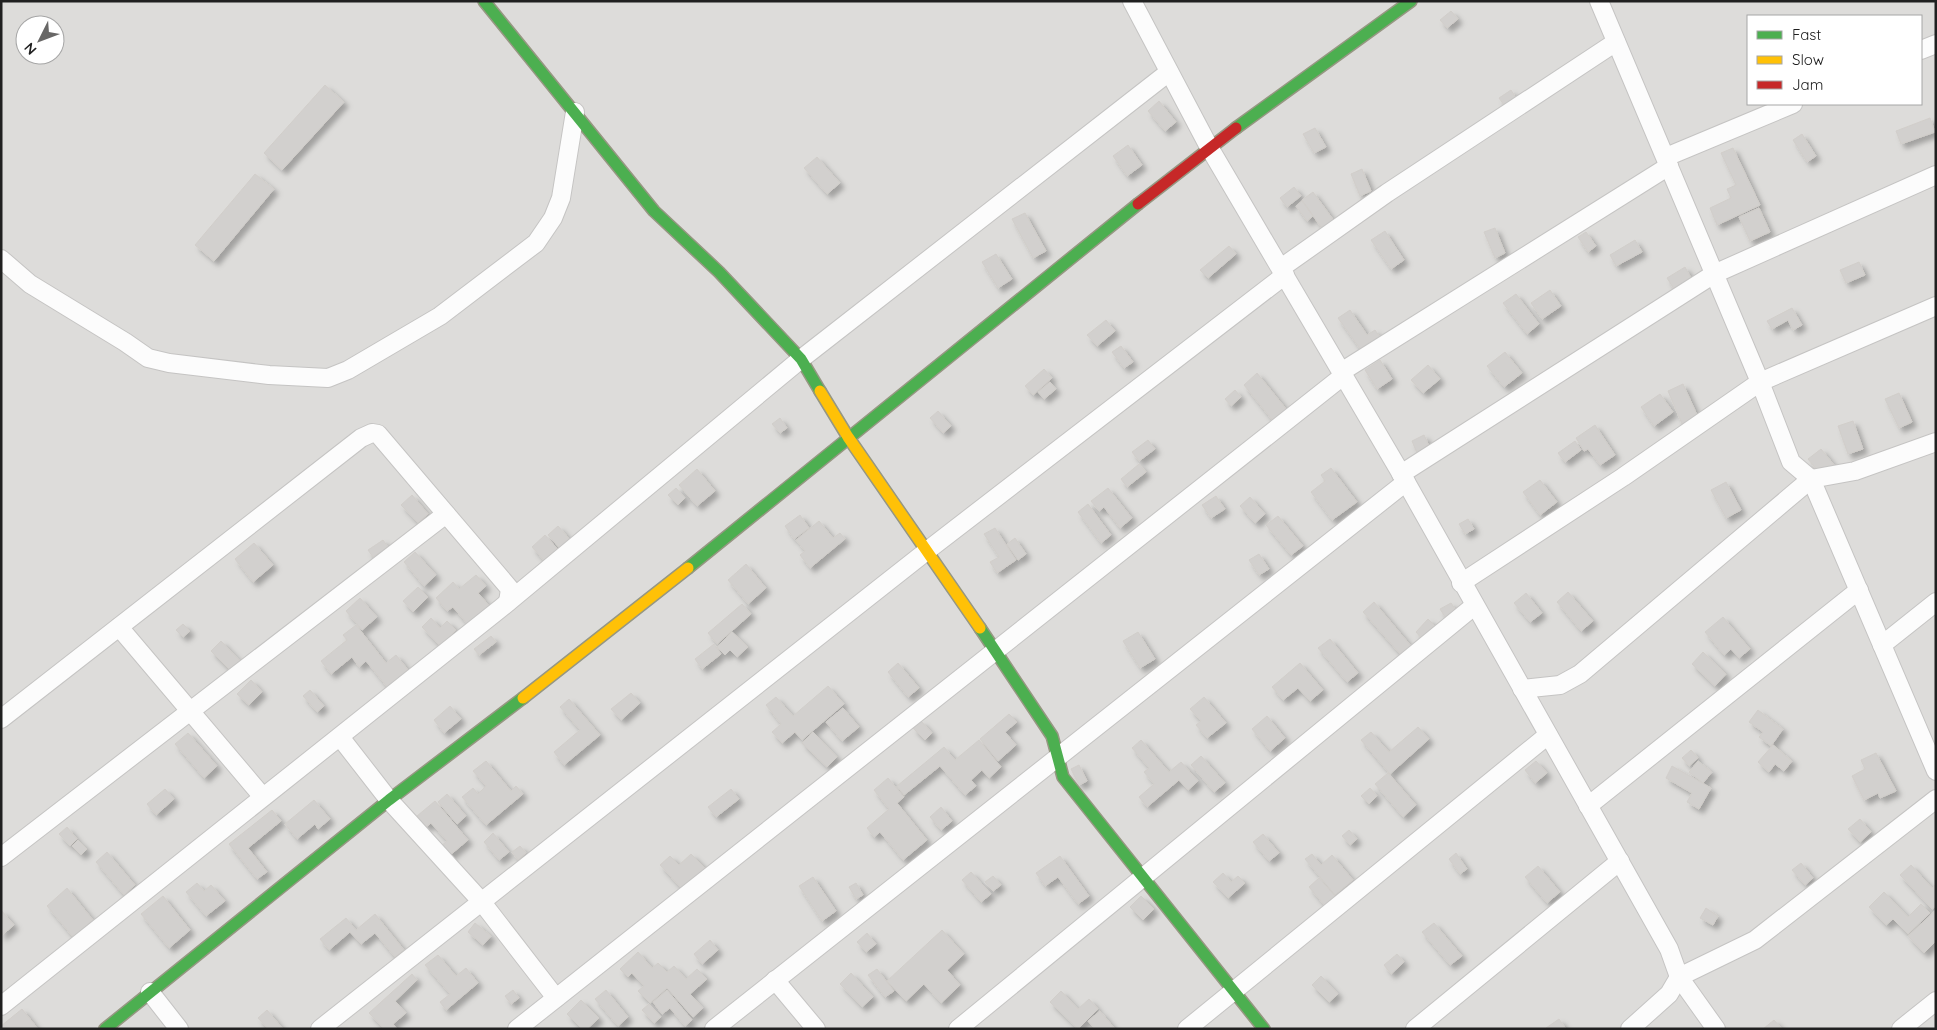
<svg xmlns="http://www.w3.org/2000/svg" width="1937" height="1030" font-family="Quicksand,sans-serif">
<defs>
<filter id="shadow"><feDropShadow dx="4.5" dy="4.5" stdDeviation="2.5" flood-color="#0004"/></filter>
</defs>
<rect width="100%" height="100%" fill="#eeece9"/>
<path fill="#dddcda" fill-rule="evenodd" d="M 1,1 L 1936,1 L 1936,1029 L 1,1029 ZM 1748,16 L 1921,16 L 1921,104 L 1748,104 ZM 25,25 L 55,25 L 55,55 L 25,55 Z"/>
<g fill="#d2d0ce" stroke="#d1ceca" filter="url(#shadow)">
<path d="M 1451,11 L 1458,19 L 1447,28 L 1440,20 Z"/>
<path d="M 325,85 L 344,102 L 282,170 L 264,153 Z"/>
<path d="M 1511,90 L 1516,98 L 1504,105 L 1499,98 Z"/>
<path d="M 1159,101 L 1176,122 L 1165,131 L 1148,111 Z"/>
<path d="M 1930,118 L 1935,132 L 1901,144 L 1896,131 Z"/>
<path d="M 1315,128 L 1326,147 L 1314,153 L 1303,134 Z"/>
<path d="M 1802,134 L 1816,156 L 1807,162 L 1793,140 Z"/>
<path d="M 1128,145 L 1142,165 L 1127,176 L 1113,156 Z"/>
<path d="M 1733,148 L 1760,205 L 1717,225 L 1710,208 L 1731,198 L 1727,189 L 1736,185 L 1721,153 Z"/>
<path d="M 817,157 L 840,183 L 827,194 L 804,168 Z"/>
<path d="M 1362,169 L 1371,191 L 1360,196 L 1351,174 Z"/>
<path d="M 255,174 L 274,189 L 214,261 L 195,245 Z"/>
<path d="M 1294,187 L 1301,196 L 1287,207 L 1280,198 Z"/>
<path d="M 1313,192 L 1335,222 L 1323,230 L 1302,200 Z"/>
<path d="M 1302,201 L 1313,216 L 1307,221 L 1296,206 Z"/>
<path d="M 1759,208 L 1770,232 L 1750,241 L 1739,217 Z"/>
<path d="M 1025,213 L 1046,251 L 1033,258 L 1012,219 Z"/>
<path d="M 1495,228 L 1505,253 L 1495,258 L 1484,232 Z"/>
<path d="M 1385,231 L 1404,260 L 1391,269 L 1371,240 Z"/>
<path d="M 1586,232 L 1596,246 L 1588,252 L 1578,237 Z"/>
<path d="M 1635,240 L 1642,252 L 1616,266 L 1610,255 Z"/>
<path d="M 1229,246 L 1236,254 L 1208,278 L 1200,270 Z"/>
<path d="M 996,254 L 1012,279 L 998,288 L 982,262 Z"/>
<path d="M 1859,262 L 1865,275 L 1846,283 L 1840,270 Z"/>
<path d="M 1685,267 L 1691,278 L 1674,289 L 1667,278 Z"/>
<path d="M 1550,290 L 1561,306 L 1542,319 L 1531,303 Z"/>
<path d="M 1516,294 L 1539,324 L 1527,334 L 1503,303 Z"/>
<path d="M 1792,308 L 1802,325 L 1793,330 L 1788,320 L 1772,329 L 1767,321 Z"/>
<path d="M 1350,310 L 1367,335 L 1375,330 L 1382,340 L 1363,353 L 1338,318 Z"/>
<path d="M 1106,320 L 1115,331 L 1097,346 L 1087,335 Z"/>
<path d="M 1121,346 L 1133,362 L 1124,368 L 1112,352 Z"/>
<path d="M 1505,352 L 1522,373 L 1504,387 L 1487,366 Z"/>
<path d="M 1380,360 L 1392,379 L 1377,389 L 1365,370 Z"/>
<path d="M 1428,365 L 1440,379 L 1423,393 L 1411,380 Z"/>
<path d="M 1044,369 L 1052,378 L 1033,395 L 1025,386 Z"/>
<path d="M 1257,373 L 1287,410 L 1273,421 L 1244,385 Z"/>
<path d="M 1050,382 L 1056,389 L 1044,399 L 1038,392 Z"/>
<path d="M 1683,384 L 1698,417 L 1682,424 L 1668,391 Z"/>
<path d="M 1235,390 L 1241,397 L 1231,406 L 1225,399 Z"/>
<path d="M 1899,393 L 1912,422 L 1899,428 L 1885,399 Z"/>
<path d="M 1660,394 L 1673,412 L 1654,426 L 1641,407 Z"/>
<path d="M 938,411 L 951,426 L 943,433 L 930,418 Z"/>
<path d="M 780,418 L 787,428 L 780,433 L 772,424 Z"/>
<path d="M 1853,421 L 1863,449 L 1848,454 L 1838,426 Z"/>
<path d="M 1595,425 L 1615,455 L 1600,465 L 1588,449 L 1584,451 L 1576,438 Z"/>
<path d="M 1424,435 L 1430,448 L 1417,453 L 1412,441 Z"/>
<path d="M 1148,440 L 1155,449 L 1139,461 L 1132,452 Z"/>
<path d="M 1575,441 L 1581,450 L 1565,462 L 1558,453 Z"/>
<path d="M 1821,449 L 1835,466 L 1822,476 L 1808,459 Z"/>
<path d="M 1139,464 L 1146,472 L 1127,487 L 1121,479 Z"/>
<path d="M 1331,468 L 1357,502 L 1332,520 L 1311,492 L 1325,481 L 1321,475 Z"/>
<path d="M 697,469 L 715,491 L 697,506 L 679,485 Z"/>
<path d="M 1540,480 L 1557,502 L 1540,515 L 1523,492 Z"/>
<path d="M 1726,482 L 1741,510 L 1726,518 L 1711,490 Z"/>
<path d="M 676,488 L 685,498 L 678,505 L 668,495 Z"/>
<path d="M 1108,488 L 1132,518 L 1120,528 L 1104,507 L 1099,511 L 1091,501 Z"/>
<path d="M 412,495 L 428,514 L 418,523 L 401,505 Z"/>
<path d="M 1216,496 L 1225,509 L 1211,518 L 1202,505 Z"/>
<path d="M 1250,497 L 1265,514 L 1255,523 L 1240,506 Z"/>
<path d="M 1088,504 L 1111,535 L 1101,543 L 1078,512 Z"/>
<path d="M 800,515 L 809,528 L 794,539 L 785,526 Z"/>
<path d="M 1278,516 L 1303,546 L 1291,555 L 1266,525 Z"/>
<path d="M 1468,519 L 1474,529 L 1465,534 L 1459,524 Z"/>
<path d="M 819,521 L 833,538 L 840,533 L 845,539 L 810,568 L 800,555 L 805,551 L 796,540 Z"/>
<path d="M 558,526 L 574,544 L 564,553 L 548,535 Z"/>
<path d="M 995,528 L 1016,560 L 997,573 L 990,562 L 999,557 L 984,534 Z"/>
<path d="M 545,535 L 562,554 L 548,565 L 532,547 Z"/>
<path d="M 1015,538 L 1026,554 L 1018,560 L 1007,544 Z"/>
<path d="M 383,540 L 388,547 L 373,557 L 368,550 Z"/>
<path d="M 254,543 L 273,565 L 253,582 L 235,559 Z"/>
<path d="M 415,552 L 436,575 L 424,586 L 404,562 Z"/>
<path d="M 1259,554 L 1269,569 L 1259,575 L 1249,560 Z"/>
<path d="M 746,564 L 766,588 L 748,604 L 728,580 Z"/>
<path d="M 476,575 L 486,586 L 478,593 L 492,609 L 470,627 L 453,607 L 447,611 L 436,598 L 453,582 L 459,589 Z"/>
<path d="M 418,587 L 428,597 L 413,612 L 403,601 Z"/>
<path d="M 1568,592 L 1593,621 L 1581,631 L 1557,602 Z"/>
<path d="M 1526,593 L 1542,613 L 1530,622 L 1514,603 Z"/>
<path d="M 360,598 L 377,617 L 362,630 L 346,611 Z"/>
<path d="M 1374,602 L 1411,646 L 1401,655 L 1363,612 Z"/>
<path d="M 1451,603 L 1458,613 L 1447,620 L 1440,609 Z"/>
<path d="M 742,604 L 751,614 L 717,644 L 708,633 Z"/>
<path d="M 1723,617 L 1750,649 L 1739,658 L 1731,649 L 1724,655 L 1705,632 Z"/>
<path d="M 431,618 L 440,628 L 447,621 L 456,630 L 440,646 L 422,627 Z"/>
<path d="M 1428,619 L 1435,626 L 1422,639 L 1416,632 Z"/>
<path d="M 183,624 L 190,631 L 183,637 L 176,630 Z"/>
<path d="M 356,625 L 386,663 L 396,655 L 409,671 L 388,688 L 366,661 L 359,667 L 352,657 L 331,674 L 321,661 L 347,640 L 343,635 Z"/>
<path d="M 732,632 L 748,647 L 737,657 L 730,650 L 725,655 L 717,647 Z"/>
<path d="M 1138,632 L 1155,659 L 1140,668 L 1123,641 Z"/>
<path d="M 491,636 L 496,642 L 479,655 L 474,649 Z"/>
<path d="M 1330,639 L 1358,673 L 1347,682 L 1318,648 Z"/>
<path d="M 221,641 L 241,662 L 231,671 L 211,651 Z"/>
<path d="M 714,644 L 721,654 L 702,669 L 695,659 Z"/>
<path d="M 1703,652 L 1726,674 L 1715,686 L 1692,664 Z"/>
<path d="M 898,663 L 919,688 L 908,697 L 888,672 Z"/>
<path d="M 1300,663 L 1323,690 L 1310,701 L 1298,688 L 1283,700 L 1272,687 Z"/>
<path d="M 251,680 L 262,692 L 249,705 L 237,694 Z"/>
<path d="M 828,686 L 844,704 L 802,740 L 795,732 L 782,743 L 772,732 L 781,724 L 766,705 L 776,697 L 793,716 Z"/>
<path d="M 310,690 L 324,706 L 317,712 L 303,696 Z"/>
<path d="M 631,693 L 640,703 L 621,720 L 611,709 Z"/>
<path d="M 1204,697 L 1226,723 L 1207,738 L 1196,725 L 1201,721 L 1190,709 Z"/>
<path d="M 569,699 L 600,735 L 564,765 L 554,752 L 580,730 L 560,707 Z"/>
<path d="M 450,706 L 461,719 L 444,733 L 434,720 Z"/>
<path d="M 843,708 L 859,727 L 842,741 L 826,722 Z"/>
<path d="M 1758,710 L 1783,729 L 1771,746 L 1759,737 L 1763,732 L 1749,722 Z"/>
<path d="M 1009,714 L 1017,722 L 1005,732 L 1016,745 L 998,761 L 980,739 Z"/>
<path d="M 1267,716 L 1285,738 L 1270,751 L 1252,729 Z"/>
<path d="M 921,721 L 932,733 L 925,740 L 913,728 Z"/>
<path d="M 1418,727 L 1429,739 L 1390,774 L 1361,740 L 1371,732 L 1389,752 Z"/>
<path d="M 813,732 L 837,757 L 827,767 L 802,743 Z"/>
<path d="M 188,733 L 217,766 L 204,778 L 175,744 Z"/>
<path d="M 979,740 L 1001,767 L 989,778 L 982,770 L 971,780 L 976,786 L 965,795 L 940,766 L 904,795 L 897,786 L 944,747 L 955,760 Z"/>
<path d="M 1141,740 L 1169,772 L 1181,762 L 1198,781 L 1188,790 L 1179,780 L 1147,807 L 1139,797 L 1154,784 L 1144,772 L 1149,768 L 1132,748 Z"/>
<path d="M 1773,745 L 1792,761 L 1784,771 L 1775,764 L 1769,772 L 1758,762 Z"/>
<path d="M 1691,750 L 1698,758 L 1689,766 L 1682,758 Z"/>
<path d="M 1876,753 L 1896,791 L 1880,798 L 1878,793 L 1864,800 L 1852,776 L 1865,769 L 1861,760 Z"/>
<path d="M 1201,756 L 1225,783 L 1214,792 L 1191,765 Z"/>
<path d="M 486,761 L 511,791 L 516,786 L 523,794 L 486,825 L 462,797 L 473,788 L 478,794 L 486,786 L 473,771 Z"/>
<path d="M 1536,761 L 1547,773 L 1535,783 L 1525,770 Z"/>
<path d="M 1698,761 L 1712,772 L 1703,783 L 1689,772 Z"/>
<path d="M 1079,765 L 1087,781 L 1079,785 L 1071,769 Z"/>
<path d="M 1672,766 L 1711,788 L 1699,809 L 1687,802 L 1692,793 L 1666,778 Z"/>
<path d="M 1388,773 L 1416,805 L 1403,817 L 1375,784 Z"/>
<path d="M 888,778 L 904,797 L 897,803 L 927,840 L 903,860 L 880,832 L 874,837 L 867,828 L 889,809 L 874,790 Z"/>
<path d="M 1370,788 L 1377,796 L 1369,804 L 1361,796 Z"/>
<path d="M 165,789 L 174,799 L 156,815 L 147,804 Z"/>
<path d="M 731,789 L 739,799 L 716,817 L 708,807 Z"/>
<path d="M 447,794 L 466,816 L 457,824 L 438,802 Z"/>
<path d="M 314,800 L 330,819 L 318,829 L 315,824 L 297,839 L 285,824 Z"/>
<path d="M 435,801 L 468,840 L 449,856 L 441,846 L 447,841 L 431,823 L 426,827 L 417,816 Z"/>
<path d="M 941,807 L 952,821 L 941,830 L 930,817 Z"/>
<path d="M 272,810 L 281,821 L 248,848 L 267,872 L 257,879 L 229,844 Z"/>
<path d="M 1860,819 L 1871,832 L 1860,842 L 1848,829 Z"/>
<path d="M 67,827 L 77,839 L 70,846 L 59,834 Z"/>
<path d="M 1349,830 L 1357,839 L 1350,845 L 1342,836 Z"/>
<path d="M 493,833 L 509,852 L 499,860 L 484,842 Z"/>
<path d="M 1263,834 L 1279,853 L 1269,861 L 1253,842 Z"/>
<path d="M 78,840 L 87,849 L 81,855 L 72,846 Z"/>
<path d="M 520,846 L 526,853 L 518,860 L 512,852 Z"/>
<path d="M 107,852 L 135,885 L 124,895 L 96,862 Z"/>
<path d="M 1456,853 L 1467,869 L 1460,874 L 1449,859 Z"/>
<path d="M 691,854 L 706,869 L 683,890 L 660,865 L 670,856 L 679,865 Z"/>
<path d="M 1312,854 L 1321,865 L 1332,855 L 1353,880 L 1335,895 L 1305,859 Z"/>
<path d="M 1060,856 L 1089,896 L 1078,904 L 1058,877 L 1045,886 L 1036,873 Z"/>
<path d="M 1801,863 L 1813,878 L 1805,885 L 1792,870 Z"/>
<path d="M 1911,865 L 1932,888 L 1936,884 L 1936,906 L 1932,909 L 1900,875 Z"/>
<path d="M 1538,866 L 1560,892 L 1547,903 L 1525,877 Z"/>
<path d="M 971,872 L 991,894 L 981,902 L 962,880 Z"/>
<path d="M 1223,873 L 1231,882 L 1238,876 L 1245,883 L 1228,898 L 1213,882 Z"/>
<path d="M 993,876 L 1001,885 L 993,891 L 985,882 Z"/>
<path d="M 813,877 L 836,911 L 822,921 L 799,886 Z"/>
<path d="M 1319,878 L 1336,897 L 1325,906 L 1309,887 Z"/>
<path d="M 197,883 L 204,891 L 211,885 L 225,901 L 206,916 L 186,892 Z"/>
<path d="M 856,883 L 863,895 L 856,899 L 849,887 Z"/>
<path d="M 67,888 L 93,920 L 73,937 L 47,906 Z"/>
<path d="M 1884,892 L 1908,917 L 1921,904 L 1930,913 L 1908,934 L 1893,919 L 1886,925 L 1869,907 Z"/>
<path d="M 163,896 L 190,930 L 169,948 L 141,914 Z"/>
<path d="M 1141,896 L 1154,909 L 1143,920 L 1130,907 Z"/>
<path d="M 1706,908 L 1718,916 L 1713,925 L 1700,918 Z"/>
<path d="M 1,910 L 14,925 L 1,936 Z"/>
<path d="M 1935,911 L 1936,941 L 1924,953 L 1908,936 Z"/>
<path d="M 375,914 L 404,950 L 395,957 L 375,933 L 361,944 L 350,932 L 329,950 L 320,939 L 346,918 L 356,930 Z"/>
<path d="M 475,923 L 491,936 L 483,945 L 468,932 Z"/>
<path d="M 1434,923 L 1462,956 L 1450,965 L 1422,932 Z"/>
<path d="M 942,930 L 964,954 L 947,970 L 960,985 L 941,1003 L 924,984 L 906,1001 L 887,981 Z"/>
<path d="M 867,933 L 876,944 L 866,952 L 857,942 Z"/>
<path d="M 710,940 L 718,950 L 702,964 L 694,954 Z"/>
<path d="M 638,952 L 652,968 L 658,963 L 667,972 L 674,966 L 686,979 L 697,969 L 707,979 L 690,994 L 703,1008 L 693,1017 L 667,988 L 650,1003 L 638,991 L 644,986 L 632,973 L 628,977 L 620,969 Z"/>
<path d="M 1397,954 L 1404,962 L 1391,974 L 1384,965 Z"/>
<path d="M 438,955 L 456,976 L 466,968 L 478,983 L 446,1010 L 440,1002 L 450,994 L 425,965 Z"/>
<path d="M 877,969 L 894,991 L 885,997 L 868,975 Z"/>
<path d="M 851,973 L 873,997 L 862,1007 L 840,984 Z"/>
<path d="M 412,974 L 417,980 L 395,1001 L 406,1013 L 393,1024 L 397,1029 L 384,1029 L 369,1013 Z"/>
<path d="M 1321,976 L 1338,994 L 1329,1002 L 1312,985 Z"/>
<path d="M 513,990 L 519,998 L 511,1004 L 505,996 Z"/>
<path d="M 606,990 L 628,1017 L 618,1026 L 595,999 Z"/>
<path d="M 667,990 L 692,1020 L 685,1026 L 670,1008 L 662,1014 L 653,1002 Z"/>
<path d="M 1061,991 L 1078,1009 L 1089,999 L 1098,1009 L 1078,1029 L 1050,1002 Z"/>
<path d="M 581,1000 L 599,1018 L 587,1029 L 582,1029 L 567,1014 Z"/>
<path d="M 649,1004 L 661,1017 L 654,1023 L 642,1010 Z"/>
<path d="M 22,1009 L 38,1029 L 1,1029 L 1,1026 Z"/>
<path d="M 267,1010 L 283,1029 L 268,1029 L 258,1018 Z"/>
<path d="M 1100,1011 L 1115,1029 L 1095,1029 L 1088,1021 Z"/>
<path d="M 1559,1019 L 1566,1029 L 1546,1029 L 1546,1028 Z"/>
<path d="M 1774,1020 L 1782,1029 L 1763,1029 Z"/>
</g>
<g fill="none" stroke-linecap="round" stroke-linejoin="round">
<g stroke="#c5c4c3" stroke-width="20">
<g id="street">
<path d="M 1132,1 L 1209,147 L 1406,482 L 1669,949 L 1679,977 L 1716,1029"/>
<path d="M 1599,1 L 1760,382 L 1791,462 L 1811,479 L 1936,771"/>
<path d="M 1921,50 L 1936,44"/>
<path d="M 1666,157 L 1793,104"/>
<path d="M 1,259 L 30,284 L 125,342 L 148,358 L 169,363 L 269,375 L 328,378 L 348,370 L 440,316 L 536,243 L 553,218 L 561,198 L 575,112"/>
<path d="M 1281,268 L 1387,193 L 1616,42"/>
<path d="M 1341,372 L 1669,166"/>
<path d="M 1401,474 L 1714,274 L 1936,175"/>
<path d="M 1461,583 L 1623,477 L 1760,382 L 1936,306"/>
<path d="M 119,627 L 263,797"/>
<path d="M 1882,645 L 1936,602"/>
<path d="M 1522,689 L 1560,685 L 1580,674 L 1811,479 L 1855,471 L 1936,442"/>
<path d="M 1,719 L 361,438 L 372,433 L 378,434 L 510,589 L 508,602"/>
<path d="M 340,737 L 389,800 L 481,901 L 556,998"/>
<path d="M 1588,806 L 1859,590"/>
<path d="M 1,857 L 446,514"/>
<path d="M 775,980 L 816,1029"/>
<path d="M 150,992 L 179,1029"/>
<path d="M 1,1006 L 501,608 L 801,359 L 1169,72"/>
<path d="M 320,1029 L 928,550 L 1285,275"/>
<path d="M 517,1029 L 1343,376"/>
<path d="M 714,1029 L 1406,482"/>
<path d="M 958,1029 L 1474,606"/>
<path d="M 1187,1029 L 1548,735"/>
<path d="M 1415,1029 L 1620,861"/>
<path d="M 1630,1029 L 1669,994 L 1679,977 L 1755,940 L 1936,799"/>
<path d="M 1901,1029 L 1936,1001"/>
</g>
</g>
<g stroke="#969782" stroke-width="14">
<g id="fast">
<path d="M 484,1 L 654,211 L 719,272 L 801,359 L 820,391"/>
<path d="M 1236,128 L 1411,1"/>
<path d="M 688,568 L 1138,204"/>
<path d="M 980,628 L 1052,736 L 1063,777 L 1264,1029"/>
<path d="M 105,1029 L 389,800 L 523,698"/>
</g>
</g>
<g stroke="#969782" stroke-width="14">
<g id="slow">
<path d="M 820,391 L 848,437 L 980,628"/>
<path d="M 523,698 L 688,568"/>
</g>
</g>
<g stroke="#969782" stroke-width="14">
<path id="jam" d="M 1138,204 L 1236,128"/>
</g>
<use href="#street" stroke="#fcfcfc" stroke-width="18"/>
<use href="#fast" stroke="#4caf50" stroke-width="11"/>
<use href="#slow" stroke="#ffc107" stroke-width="11"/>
<use href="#jam" stroke="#c62828" stroke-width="11"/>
</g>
<rect width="1937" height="1030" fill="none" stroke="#202020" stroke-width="5"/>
<rect x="1747" y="15" width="175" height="90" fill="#ffffff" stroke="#a6a6a6"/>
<rect x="1757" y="31" width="25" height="8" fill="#4caf50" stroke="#a6a6a6"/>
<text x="1792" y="40" font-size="15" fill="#202020">Fast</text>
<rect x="1757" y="56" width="25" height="8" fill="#ffc107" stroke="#a6a6a6"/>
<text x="1792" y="65" font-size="15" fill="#202020">Slow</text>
<rect x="1757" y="81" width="25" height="8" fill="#c62828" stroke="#a6a6a6"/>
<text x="1792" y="90" font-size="15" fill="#202020">Jam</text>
<g transform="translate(40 40) rotate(228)"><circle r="24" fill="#ffffff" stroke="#a6a6a6"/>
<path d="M0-4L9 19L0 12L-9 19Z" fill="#686766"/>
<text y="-8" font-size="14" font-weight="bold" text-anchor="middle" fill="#202020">N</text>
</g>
</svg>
